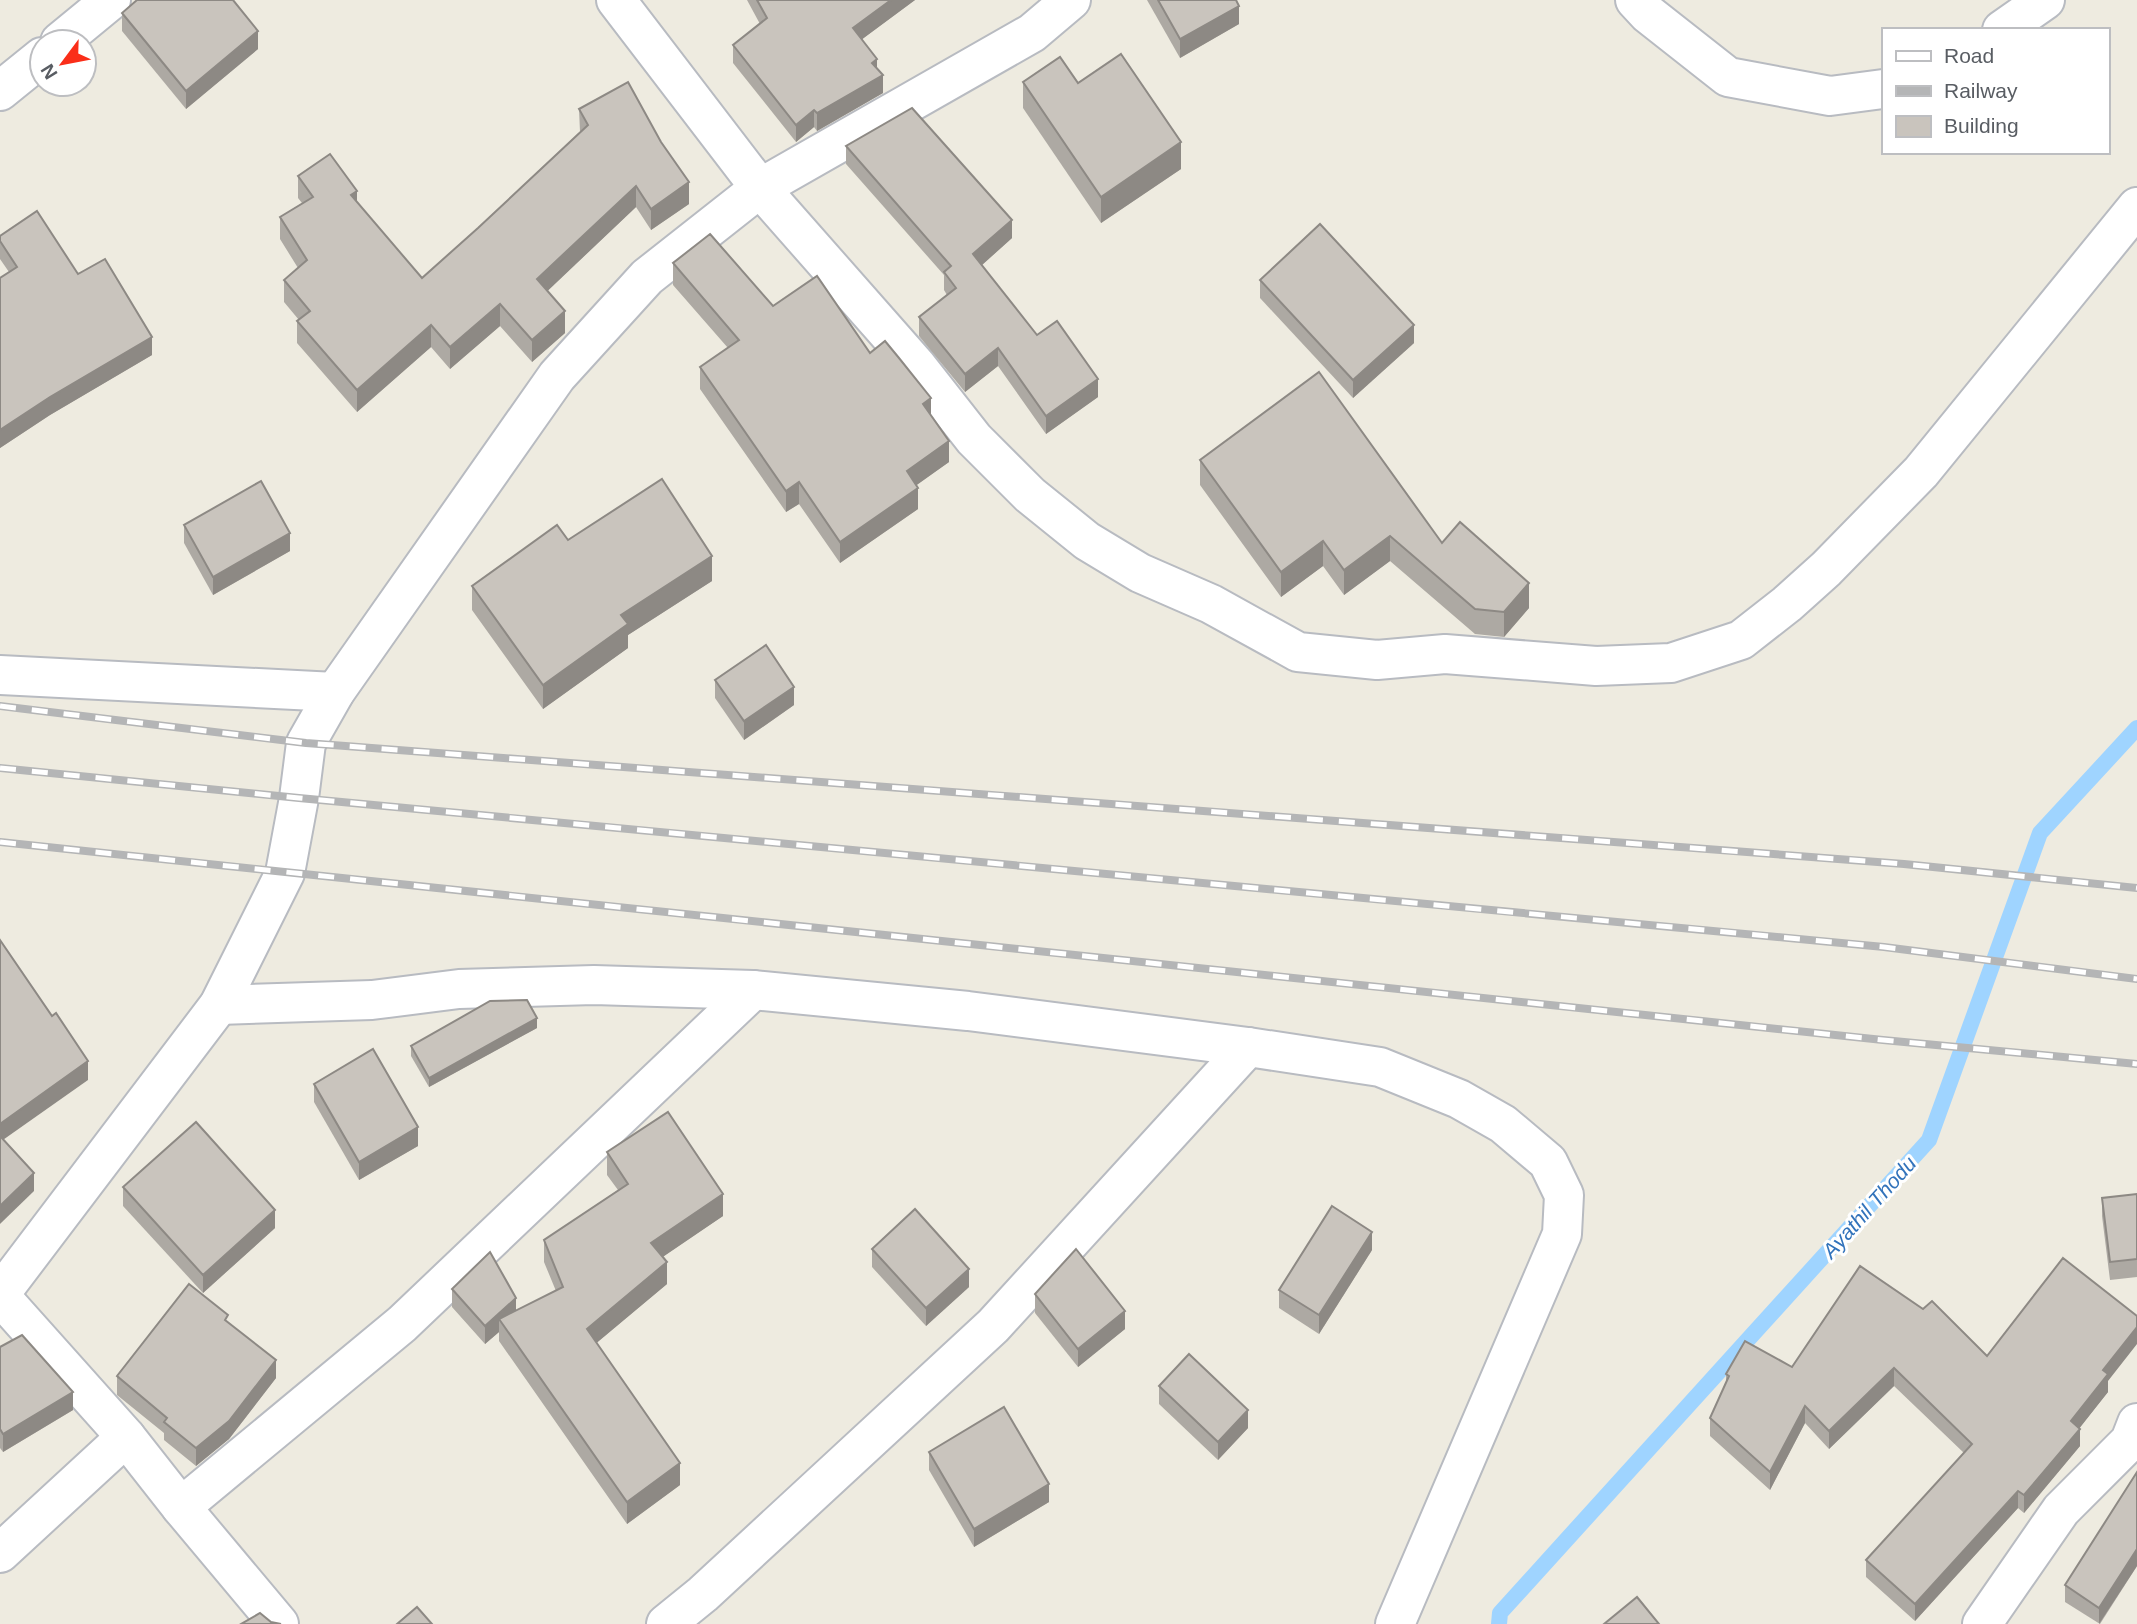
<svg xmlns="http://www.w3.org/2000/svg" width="2137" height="1624" font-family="Arial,sans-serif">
<rect width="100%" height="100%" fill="#eeebe0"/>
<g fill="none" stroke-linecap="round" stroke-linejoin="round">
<path stroke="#9fd4ff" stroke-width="16" d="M 1499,1624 L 1500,1613 L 1929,1140 L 2040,833 L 2137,728"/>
<g stroke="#b8bbc1" stroke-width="42">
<g id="minor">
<path d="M 616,0 L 760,188 L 916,365 L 974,439 L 1030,495 L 1087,541 L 1140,573 L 1211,604 L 1298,652 L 1377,660 L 1445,654 L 1596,666 L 1671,663 L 1741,640 L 1787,604 L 1826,569 L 1921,472 L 2137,207"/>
<path d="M 1635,0 L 1648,14 L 1728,77 L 1830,96 L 1883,89"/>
<path d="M 2002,30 L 2045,0"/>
<path d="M 60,42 L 111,0"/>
<path d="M 0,91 L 42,57"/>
<path d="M 0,675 L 335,692"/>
<path d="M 219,1005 L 372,1000 L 459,989 L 594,985 L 753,990 L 968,1011 L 1248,1047 L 1380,1067 L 1459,1099 L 1503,1124 L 1548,1162 L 1564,1195 L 1562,1234 L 1395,1624"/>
<path d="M 0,1294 L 219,1005 L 285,873 L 299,798 L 306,743 L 335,692 L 557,376 L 647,277 L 760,188 L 1032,33 L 1071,0"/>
<path d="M 0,1296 L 126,1437 L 181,1507 L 279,1624"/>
<path d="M 181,1507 L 402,1324 L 753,990"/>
<path d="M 0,1553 L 126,1437"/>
<path d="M 666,1624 L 703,1594 L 993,1326 L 1248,1047"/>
<path d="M 1982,1624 L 2061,1510 L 2130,1441 L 2137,1423"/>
</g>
</g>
<use href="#minor" stroke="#fff" stroke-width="38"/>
<g stroke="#b4b5b6" stroke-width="8">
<g id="rail">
<path d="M 0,706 L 306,743 L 1904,864 L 2137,888"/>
<path d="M 0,768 L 299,798 L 1884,947 L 2137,979"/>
<path d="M 0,842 L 1883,1040 L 2137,1064"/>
</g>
</g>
<use href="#rail" stroke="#fff" stroke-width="5" stroke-dasharray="16" stroke-linecap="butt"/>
</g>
<g fill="#ada9a3">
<path d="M 747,0 L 915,0 L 862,39 L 877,69 L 883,93 L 817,131 L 814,127 L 796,142 L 733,63 L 733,45 L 760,24 Z"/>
<path d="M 1147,0 L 1236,0 L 1239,24 L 1180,58 Z"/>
<path d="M 122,13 L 258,49 L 186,109 L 122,31 Z"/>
<path d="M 1023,82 L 1078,83 L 1181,169 L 1101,223 L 1023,108 Z"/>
<path d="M 579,109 L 689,204 L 651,230 L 636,207 L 547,291 L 565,333 L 532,362 L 500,326 L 450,369 L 431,347 L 357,412 L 297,343 L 297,321 L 299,320 L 284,302 L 284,280 L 298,268 L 280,239 L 280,217 L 302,203 L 298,198 L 298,176 L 357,203 L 422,278 L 478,228 L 580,132 Z"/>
<path d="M 846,146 L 1012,238 L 982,265 L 1037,335 L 1098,397 L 1046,434 L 998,366 L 965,392 L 919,336 L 919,317 L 947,295 L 944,290 L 944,275 L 846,164 Z"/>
<path d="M 0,236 L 78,274 L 152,355 L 50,415 L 0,448 L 0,278 L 9,272 L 0,259 Z"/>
<path d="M 673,263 L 773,306 L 870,353 L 931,415 L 949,462 L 916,485 L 918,509 L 840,563 L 799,504 L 786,512 L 700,389 L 700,367 L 728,348 L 673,285 Z"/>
<path d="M 1260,280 L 1414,343 L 1353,398 L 1260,298 Z"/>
<path d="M 1200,460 L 1442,543 L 1529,608 L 1504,637 L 1475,634 L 1390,561 L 1344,595 L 1323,566 L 1281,597 L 1200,485 Z"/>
<path d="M 184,525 L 290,551 L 213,595 L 184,543 Z"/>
<path d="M 568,540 L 712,581 L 628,635 L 628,648 L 543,709 L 472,610 L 472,586 Z"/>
<path d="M 715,680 L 794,705 L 744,740 L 715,698 Z"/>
<path d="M 537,1028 L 429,1087 L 411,1056 L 411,1046 Z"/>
<path d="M 314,1084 L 418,1146 L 359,1180 L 314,1102 Z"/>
<path d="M 607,1152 L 723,1216 L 662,1257 L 667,1284 L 596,1343 L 680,1485 L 627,1524 L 499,1341 L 499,1332 L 485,1344 L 452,1307 L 452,1289 L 516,1310 L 556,1291 L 544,1262 L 544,1240 L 618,1190 L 607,1175 Z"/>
<path d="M 123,1187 L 275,1228 L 203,1293 L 123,1206 Z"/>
<path d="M 2137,1194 L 2137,1277 L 2110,1280 L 2102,1216 L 2102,1198 Z"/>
<path d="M 872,1249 L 969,1287 L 926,1326 L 872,1267 Z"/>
<path d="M 1372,1250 L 1319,1334 L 1279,1308 L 1279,1290 Z"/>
<path d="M 1035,1294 L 1125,1329 L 1078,1367 L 1035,1313 Z"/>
<path d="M 228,1322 L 276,1378 L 229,1439 L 196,1466 L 164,1440 L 164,1433 L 117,1395 L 117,1376 Z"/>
<path d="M 0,1347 L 73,1410 L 3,1452 L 0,1448 Z"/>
<path d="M 1987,1356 L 2108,1381 L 2108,1392 L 2079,1428 L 2080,1446 L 2024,1513 L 2018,1508 L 1915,1621 L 1866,1577 L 1866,1560 L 1964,1453 L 1894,1386 L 1829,1449 L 1805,1423 L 1770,1490 L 1710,1436 L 1710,1418 L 1726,1382 L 1726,1374 L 1792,1367 Z"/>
<path d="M 1159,1386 L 1248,1428 L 1218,1460 L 1159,1404 Z"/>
<path d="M 929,1452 L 1049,1502 L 974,1547 L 929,1470 Z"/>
<path d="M 2137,1566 L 2100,1624 L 2065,1602 L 2065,1585 Z"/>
</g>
<g fill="#8d8984">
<path d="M 891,0 L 915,0 L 853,46 L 853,28 Z"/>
<path d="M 1239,6 L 1239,24 L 1180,58 L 1180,39 Z"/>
<path d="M 258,31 L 258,49 L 186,109 L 186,91 Z"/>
<path d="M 877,59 L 877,76 L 872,63 Z"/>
<path d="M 883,75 L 883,93 L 817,131 L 817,113 Z"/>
<path d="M 814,110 L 814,127 L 796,142 L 796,125 Z"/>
<path d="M 1181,142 L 1181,169 L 1101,223 L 1101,197 Z"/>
<path d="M 689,182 L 689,204 L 651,230 L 651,209 Z"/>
<path d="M 636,186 L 636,207 L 537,301 L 537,279 Z"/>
<path d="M 357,191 L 357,213 L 351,195 Z"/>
<path d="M 1012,220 L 1012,238 L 973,273 L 973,254 Z"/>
<path d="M 500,304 L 500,326 L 450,369 L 450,347 Z"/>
<path d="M 565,311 L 565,333 L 532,362 L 532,340 Z"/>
<path d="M 431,325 L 431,347 L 357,412 L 357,390 Z"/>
<path d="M 1414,325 L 1414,343 L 1353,398 L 1353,380 Z"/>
<path d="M 152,337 L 152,355 L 50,415 L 0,448 L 0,430 L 50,397 Z"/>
<path d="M 998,348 L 998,366 L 965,392 L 965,374 Z"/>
<path d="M 1098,379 L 1098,397 L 1046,434 L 1046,416 Z"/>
<path d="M 931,398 L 931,419 L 923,404 Z"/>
<path d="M 949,441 L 949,462 L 907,492 L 907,471 Z"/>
<path d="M 799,482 L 799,504 L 786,512 L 786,491 Z"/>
<path d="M 918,488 L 918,509 L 840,563 L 840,542 Z"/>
<path d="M 290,533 L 290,551 L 213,595 L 213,577 Z"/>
<path d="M 1390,536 L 1390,561 L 1344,595 L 1344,570 Z"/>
<path d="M 1323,541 L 1323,566 L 1281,597 L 1281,572 Z"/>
<path d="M 712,556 L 712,581 L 628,635 L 628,648 L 543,709 L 543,685 L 621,615 Z"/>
<path d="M 1529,583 L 1529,608 L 1504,637 L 1504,612 Z"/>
<path d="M 794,687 L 794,705 L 744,740 L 744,721 Z"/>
<path d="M 537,1018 L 537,1028 L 429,1087 L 429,1078 Z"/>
<path d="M 88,1061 L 88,1080 L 0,1142 L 0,1124 Z"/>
<path d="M 418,1127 L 418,1146 L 359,1180 L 359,1162 Z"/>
<path d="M 34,1173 L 34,1191 L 0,1224 L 0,1206 Z"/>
<path d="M 723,1194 L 723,1216 L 651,1265 L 651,1243 Z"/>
<path d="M 275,1210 L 275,1228 L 203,1293 L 203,1275 Z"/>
<path d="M 1372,1232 L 1372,1250 L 1319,1334 L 1319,1315 Z"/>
<path d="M 667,1262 L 667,1284 L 587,1351 L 587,1329 Z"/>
<path d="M 969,1269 L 969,1287 L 926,1326 L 926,1308 Z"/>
<path d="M 516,1298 L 516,1316 L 499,1319 L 499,1332 L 485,1344 L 485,1326 Z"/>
<path d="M 1125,1311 L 1125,1329 L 1078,1367 L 1078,1349 Z"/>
<path d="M 2137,1327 L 2137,1344 L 2108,1381 L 2108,1392 L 2071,1439 L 2071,1421 L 2103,1370 Z"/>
<path d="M 276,1360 L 276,1378 L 229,1439 L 196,1466 L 196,1448 Z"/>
<path d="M 1894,1368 L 1894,1386 L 1829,1449 L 1829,1431 Z"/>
<path d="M 73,1392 L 73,1410 L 3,1452 L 3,1434 Z"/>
<path d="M 1805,1406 L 1805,1423 L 1770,1490 L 1770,1472 Z"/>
<path d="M 1248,1410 L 1248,1428 L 1218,1460 L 1218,1442 Z"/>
<path d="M 2080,1429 L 2080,1446 L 2024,1513 L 2024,1495 Z"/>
<path d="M 680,1463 L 680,1485 L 627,1524 L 627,1502 Z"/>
<path d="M 1049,1484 L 1049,1502 L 974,1547 L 974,1529 Z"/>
<path d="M 2018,1491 L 2018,1508 L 1915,1621 L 1915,1604 Z"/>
<path d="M 2137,1549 L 2137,1566 L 2099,1624 L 2099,1608 Z"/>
</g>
<g fill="#c9c4bd" stroke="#8d8984" stroke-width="2">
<path d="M 137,0 L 233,0 L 258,31 L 186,91 L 122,13 Z"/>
<path d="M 757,0 L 891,0 L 853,28 L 877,59 L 872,63 L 883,75 L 817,113 L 814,110 L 796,125 L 733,45 L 767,18 Z"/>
<path d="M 1158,0 L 1236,0 L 1239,6 L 1180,39 Z"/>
<path d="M 1121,54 L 1181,142 L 1101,197 L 1023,82 L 1060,57 L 1078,83 Z"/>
<path d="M 628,82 L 661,142 L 689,182 L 651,209 L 636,186 L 537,279 L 565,311 L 532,340 L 500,304 L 450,347 L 431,325 L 357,390 L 297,321 L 310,311 L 284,280 L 307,260 L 280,217 L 313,197 L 298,176 L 330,154 L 357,191 L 351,195 L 422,278 L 478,228 L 588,125 L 579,109 Z"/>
<path d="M 912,108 L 1012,220 L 973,254 L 1037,335 L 1057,321 L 1098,379 L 1046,416 L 998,348 L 965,374 L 919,317 L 956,288 L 944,272 L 951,266 L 846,146 Z"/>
<path d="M 37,211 L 78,274 L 105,259 L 152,337 L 50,397 L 0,430 L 0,278 L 17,267 L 0,241 L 0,236 Z"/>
<path d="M 1320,224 L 1414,325 L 1353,380 L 1260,280 Z"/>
<path d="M 710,234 L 773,306 L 817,276 L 870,353 L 885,341 L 899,358 L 931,398 L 923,404 L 949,441 L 907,471 L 918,488 L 840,542 L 799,482 L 786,491 L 700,367 L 739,340 L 673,263 Z"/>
<path d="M 1319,372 L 1442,543 L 1460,522 L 1529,583 L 1504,612 L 1475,609 L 1390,536 L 1344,570 L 1323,541 L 1281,572 L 1200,460 Z"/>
<path d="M 662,479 L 712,556 L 621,615 L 628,624 L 543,685 L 472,586 L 557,525 L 568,540 Z"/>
<path d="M 261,481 L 290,533 L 213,577 L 184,525 Z"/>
<path d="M 766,645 L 794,687 L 744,721 L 715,680 Z"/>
<path d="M 0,940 L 52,1016 L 56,1013 L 88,1061 L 0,1124 Z"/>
<path d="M 527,1000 L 537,1018 L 429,1078 L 411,1046 L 490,1001 Z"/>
<path d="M 373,1049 L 418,1127 L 359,1162 L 314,1084 Z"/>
<path d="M 668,1112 L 723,1194 L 651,1243 L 667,1262 L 587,1329 L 680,1463 L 627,1502 L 499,1319 L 563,1287 L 544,1240 L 628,1184 L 607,1152 Z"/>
<path d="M 196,1122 L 275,1210 L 203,1275 L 123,1187 Z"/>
<path d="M 0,1136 L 34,1173 L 0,1206 Z"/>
<path d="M 2137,1194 L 2137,1259 L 2110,1262 L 2102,1198 Z"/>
<path d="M 1332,1206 L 1372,1232 L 1319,1315 L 1279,1290 Z"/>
<path d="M 915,1209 L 969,1269 L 926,1308 L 872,1249 Z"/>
<path d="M 1076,1249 L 1125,1311 L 1078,1349 L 1035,1294 Z"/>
<path d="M 490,1252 L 516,1298 L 485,1326 L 452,1289 Z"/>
<path d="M 2063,1258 L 2137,1316 L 2137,1327 L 2103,1370 L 2108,1374 L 2071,1421 L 2080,1429 L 2024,1495 L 2018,1491 L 1915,1604 L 1866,1560 L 1972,1444 L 1894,1368 L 1829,1431 L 1805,1406 L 1770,1472 L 1710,1418 L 1729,1376 L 1726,1374 L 1745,1341 L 1792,1367 L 1860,1266 L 1923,1309 L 1932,1301 L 1987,1356 Z"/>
<path d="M 189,1284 L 228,1315 L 225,1320 L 276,1360 L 229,1421 L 196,1448 L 164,1422 L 167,1418 L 117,1376 Z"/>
<path d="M 22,1335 L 73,1392 L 3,1434 L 0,1429 L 0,1347 Z"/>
<path d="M 1189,1354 L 1248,1410 L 1218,1442 L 1159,1386 Z"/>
<path d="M 1004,1407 L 1049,1484 L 974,1529 L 929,1452 Z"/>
<path d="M 2137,1472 L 2137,1549 L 2099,1608 L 2065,1585 Z"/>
<path d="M 1637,1597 L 1659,1624 L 1604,1624 Z"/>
<path d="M 417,1607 L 432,1624 L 397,1624 Z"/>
<path d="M 260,1613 L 271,1622 L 281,1624 L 241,1624 Z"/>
</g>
<g text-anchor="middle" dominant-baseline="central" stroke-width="6" stroke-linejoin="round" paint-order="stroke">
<g font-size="21" font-style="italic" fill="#3273bb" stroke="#fff">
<text transform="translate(1869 1207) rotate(-48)">Ayathil Thodu</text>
</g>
</g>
<rect x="1882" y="28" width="228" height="126" fill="#ffffff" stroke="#bdbec1" stroke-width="2"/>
<rect x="1896" y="51" width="35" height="10" fill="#ffffff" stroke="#bdbec1" stroke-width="2"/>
<text x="1944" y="63" font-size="21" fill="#595d63">Road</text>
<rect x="1896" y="86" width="35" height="10" fill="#b4b5b6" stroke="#bdbec1" stroke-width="2"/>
<text x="1944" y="98" font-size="21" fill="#595d63">Railway</text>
<rect x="1896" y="116" width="35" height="21" fill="#c9c4bd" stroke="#bdbec1" stroke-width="2"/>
<text x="1944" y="133" font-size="21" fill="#595d63">Building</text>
<g transform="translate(63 63) rotate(238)"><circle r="33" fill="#ffffff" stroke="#bdbec1" stroke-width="2"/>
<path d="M0-5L12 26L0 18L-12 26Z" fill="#fa2e19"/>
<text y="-10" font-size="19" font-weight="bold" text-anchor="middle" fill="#595d63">N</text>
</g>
</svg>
